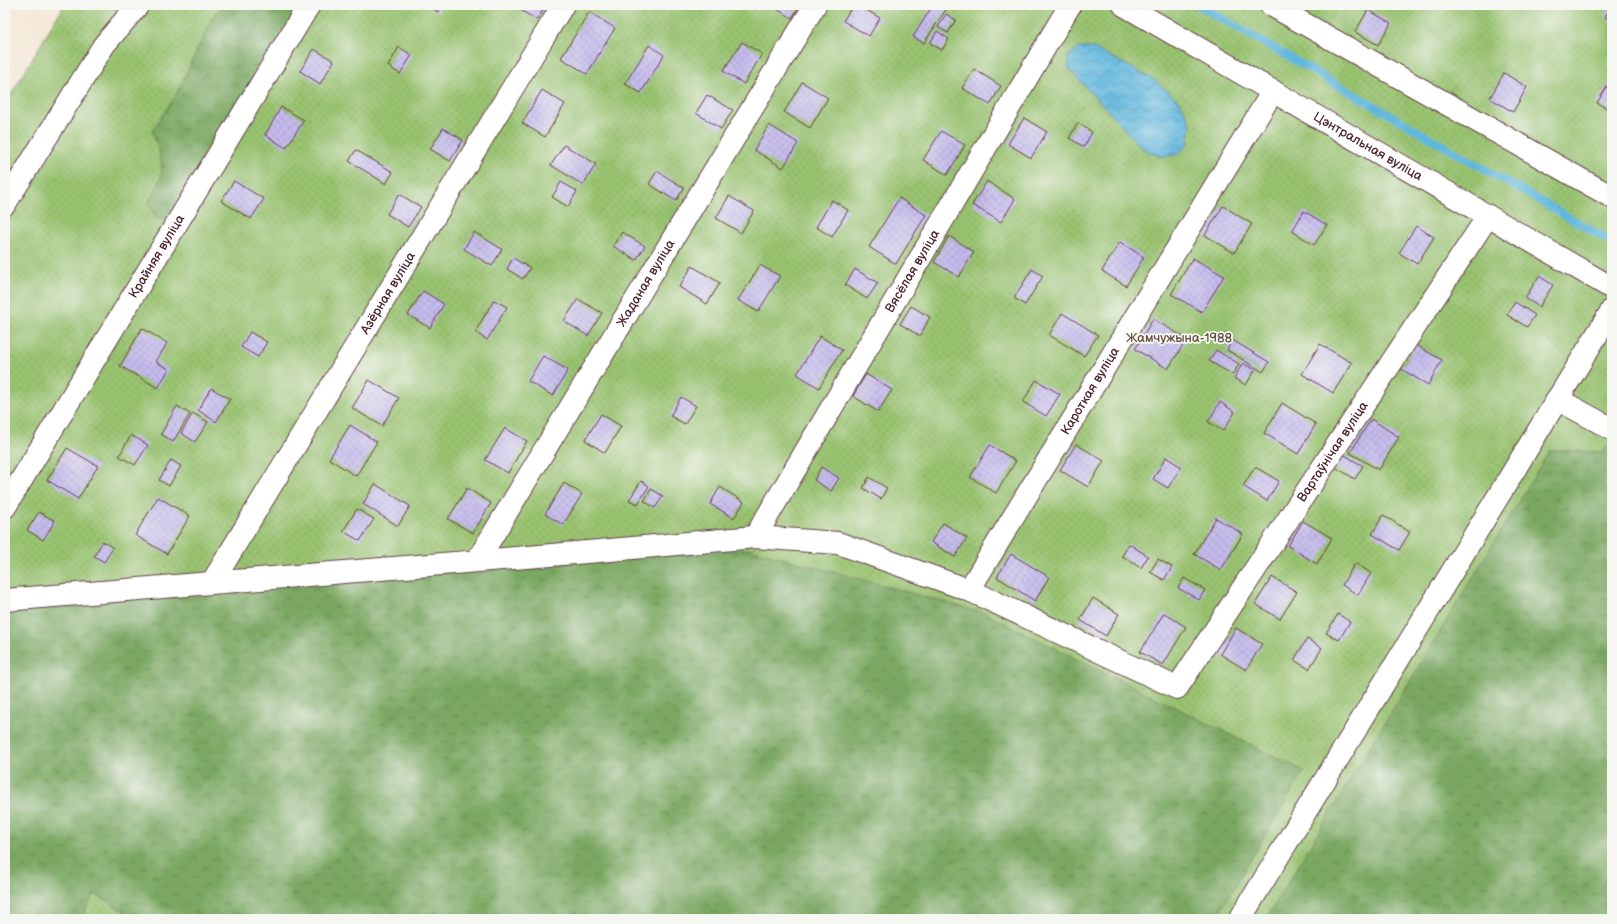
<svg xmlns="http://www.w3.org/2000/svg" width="1617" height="924" font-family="'Balsamiq Sans',sans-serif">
<defs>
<pattern id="grass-dots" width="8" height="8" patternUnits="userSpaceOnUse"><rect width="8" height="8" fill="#98c26f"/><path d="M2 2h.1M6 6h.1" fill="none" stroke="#84a660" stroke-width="1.8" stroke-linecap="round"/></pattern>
<pattern id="forest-crowns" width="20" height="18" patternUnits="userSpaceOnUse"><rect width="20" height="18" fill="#7aa862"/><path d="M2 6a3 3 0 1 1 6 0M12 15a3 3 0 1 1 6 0" fill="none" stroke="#668851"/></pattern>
<pattern id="water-waves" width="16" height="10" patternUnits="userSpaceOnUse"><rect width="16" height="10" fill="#61b7de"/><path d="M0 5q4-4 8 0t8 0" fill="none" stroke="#5294b4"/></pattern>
<pattern id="building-cross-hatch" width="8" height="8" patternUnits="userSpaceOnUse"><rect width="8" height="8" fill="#c5bced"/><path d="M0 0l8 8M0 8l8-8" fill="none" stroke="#aba1cb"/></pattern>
</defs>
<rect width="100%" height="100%" fill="#f6f6f2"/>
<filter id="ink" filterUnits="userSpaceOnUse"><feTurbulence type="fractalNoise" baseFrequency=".025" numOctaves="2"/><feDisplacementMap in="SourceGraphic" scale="8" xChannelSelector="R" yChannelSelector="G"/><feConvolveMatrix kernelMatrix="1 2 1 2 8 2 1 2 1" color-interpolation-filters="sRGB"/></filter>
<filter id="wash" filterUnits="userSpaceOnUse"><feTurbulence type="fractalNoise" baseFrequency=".012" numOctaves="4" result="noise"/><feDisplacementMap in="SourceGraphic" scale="16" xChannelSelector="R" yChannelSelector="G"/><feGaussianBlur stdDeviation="0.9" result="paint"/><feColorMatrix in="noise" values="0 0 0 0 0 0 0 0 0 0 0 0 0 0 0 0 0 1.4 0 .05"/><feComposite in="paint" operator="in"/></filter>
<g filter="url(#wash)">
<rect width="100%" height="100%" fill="#f5e7d6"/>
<path fill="url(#grass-dots)" stroke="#71704d" d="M 64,5 L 1612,5 L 1612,919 L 5,919 L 5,105 Z"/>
<g fill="url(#forest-crowns)" stroke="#626446">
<path d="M 223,5 L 300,5 L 169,222 L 157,219 L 148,203 C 168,172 163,164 152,131 L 176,95 L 215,13 Z"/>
<path d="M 1612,444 L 1612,919 L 1266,919 L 1550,450 L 1600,452 Z"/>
<path d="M 750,549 L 984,613 L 1304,771 L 1215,919 L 137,919 L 95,894 L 80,919 L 5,919 L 5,606 Z"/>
</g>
<path fill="url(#water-waves)" stroke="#566b84" d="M 1079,48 L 1094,48 L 1155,80 L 1181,103 L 1191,124 L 1188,145 L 1178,154 L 1161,157 L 1143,149 L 1069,69 L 1068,55 Z"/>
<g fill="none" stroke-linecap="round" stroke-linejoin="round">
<path stroke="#61b7de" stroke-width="8" d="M 1198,5 L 1612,242"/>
</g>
<g id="blocks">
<g fill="url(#building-cross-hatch)">
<path d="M 427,5 L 442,5 L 438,12 Z"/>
<path d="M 512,5 L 546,5 L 537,20 Z"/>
<path d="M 770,5 L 800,5 L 792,18 Z"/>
<path d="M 853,5 L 858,5 L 880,18 L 869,36 L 843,21 Z"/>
<path d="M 933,5 L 949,5 L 924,43 L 913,37 Z"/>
<path d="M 1612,5 L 1612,21 L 1605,17 Z"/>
<path d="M 1368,10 L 1391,23 L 1378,45 L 1355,32 Z"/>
<path d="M 589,12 L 615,28 L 587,74 L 561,58 Z"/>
<path d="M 946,14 L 956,20 L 948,33 L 938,27 Z"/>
<path d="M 937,31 L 949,39 L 942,50 L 930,43 Z"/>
<path d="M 742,42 L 762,54 L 744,84 L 723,71 Z"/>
<path d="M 649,45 L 664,55 L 641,93 L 625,84 Z"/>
<path d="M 399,47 L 412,55 L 400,74 L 388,66 Z"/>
<path d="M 314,49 L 334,61 L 320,84 L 300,71 Z"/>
<path d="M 974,69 L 1001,86 L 990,105 L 962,88 Z"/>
<path d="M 1504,73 L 1527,87 L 1513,112 L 1490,98 Z"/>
<path d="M 802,82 L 828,98 L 810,128 L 784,112 Z"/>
<path d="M 1608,85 L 1612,88 L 1612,111 L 1597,103 Z"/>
<path d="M 542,90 L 565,104 L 545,137 L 522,123 Z"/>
<path d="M 707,95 L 733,110 L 721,129 L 696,113 Z"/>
<path d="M 281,107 L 304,120 L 286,148 L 265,135 Z"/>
<path d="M 1024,118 L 1047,132 L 1031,158 L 1008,144 Z"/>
<path d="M 1078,123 L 1092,132 L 1084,147 L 1069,138 Z"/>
<path d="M 769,125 L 798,143 L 783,168 L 754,150 Z"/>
<path d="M 443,128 L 463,140 L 450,161 L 430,149 Z"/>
<path d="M 941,131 L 965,145 L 947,175 L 923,160 Z"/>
<path d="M 564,145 L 596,164 L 583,185 L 551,165 Z"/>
<path d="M 356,150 L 393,172 L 386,184 L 349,161 Z"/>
<path d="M 657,171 L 684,188 L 676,201 L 649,184 Z"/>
<path d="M 234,181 L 264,199 L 251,219 L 221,201 Z"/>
<path d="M 987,181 L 1015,199 L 1001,222 L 972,205 Z"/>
<path d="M 561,182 L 577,191 L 568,207 L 552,197 Z"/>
<path d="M 399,194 L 421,207 L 408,227 L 387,214 Z"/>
<path d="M 729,196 L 754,211 L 741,233 L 716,218 Z"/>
<path d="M 899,198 L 926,215 L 896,264 L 869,247 Z"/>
<path d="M 832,200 L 848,210 L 832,237 L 816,227 Z"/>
<path d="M 1223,206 L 1252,224 L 1234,253 L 1205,235 Z"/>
<path d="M 1304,211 L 1327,225 L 1314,245 L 1292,231 Z"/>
<path d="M 1416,226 L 1434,237 L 1417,264 L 1399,253 Z"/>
<path d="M 474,232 L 502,249 L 492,266 L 464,249 Z"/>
<path d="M 622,232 L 645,246 L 636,260 L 613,246 Z"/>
<path d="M 949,236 L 974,252 L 959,277 L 934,262 Z"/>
<path d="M 1120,242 L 1144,257 L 1126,286 L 1102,271 Z"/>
<path d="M 513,258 L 530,268 L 523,279 L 507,269 Z"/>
<path d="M 1193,258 L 1224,276 L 1202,312 L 1171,294 Z"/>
<path d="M 760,265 L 780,276 L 758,312 L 738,300 Z"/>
<path d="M 692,266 L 720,283 L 707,304 L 679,287 Z"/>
<path d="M 855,269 L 878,283 L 867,299 L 845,285 Z"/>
<path d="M 1032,269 L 1043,276 L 1025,305 L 1014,298 Z"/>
<path d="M 1539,276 L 1553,285 L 1539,307 L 1525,298 Z"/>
<path d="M 423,291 L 444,304 L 430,328 L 408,315 Z"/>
<path d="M 578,299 L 602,313 L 588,336 L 564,321 Z"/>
<path d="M 494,300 L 507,307 L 487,340 L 475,332 Z"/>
<path d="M 1515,302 L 1535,315 L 1527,327 L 1507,315 Z"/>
<path d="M 911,306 L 930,317 L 920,336 L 900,324 Z"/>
<path d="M 1062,313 L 1098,335 L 1084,356 L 1049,335 Z"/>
<path d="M 1153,319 L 1187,339 L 1168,369 L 1135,349 Z"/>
<path d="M 142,328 L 167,343 L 156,362 L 169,369 L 158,388 L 120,366 Z"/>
<path d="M 250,332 L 267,342 L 258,357 L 241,347 Z"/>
<path d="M 820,336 L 842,350 L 819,388 L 797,374 Z"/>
<path d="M 1232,340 L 1269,362 L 1263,372 L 1227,350 Z"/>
<path d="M 1320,344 L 1352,363 L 1333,393 L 1302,374 Z"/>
<path d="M 1416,345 L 1442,360 L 1428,385 L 1401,369 Z"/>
<path d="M 1216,350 L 1239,364 L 1233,375 L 1209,361 Z"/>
<path d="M 543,356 L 568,370 L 553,396 L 528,381 Z"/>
<path d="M 1243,363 L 1255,370 L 1246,385 L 1234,378 Z"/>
<path d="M 866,374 L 892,390 L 878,412 L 853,396 Z"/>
<path d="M 369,380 L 399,398 L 382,426 L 352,408 Z"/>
<path d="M 1036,380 L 1060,394 L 1046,416 L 1023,402 Z"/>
<path d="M 211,388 L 230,399 L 216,422 L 198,410 Z"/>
<path d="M 681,397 L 696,406 L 685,424 L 670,416 Z"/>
<path d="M 1220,402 L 1235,412 L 1223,431 L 1208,422 Z"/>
<path d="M 1282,403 L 1316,424 L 1298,454 L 1264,433 Z"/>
<path d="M 177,406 L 190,414 L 173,442 L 161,434 Z"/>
<path d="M 193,413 L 208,422 L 195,442 L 181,433 Z"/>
<path d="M 601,414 L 621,426 L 605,453 L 585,440 Z"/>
<path d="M 1371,419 L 1399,437 L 1379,470 L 1350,453 Z"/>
<path d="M 350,425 L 377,442 L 356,476 L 329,459 Z"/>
<path d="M 505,428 L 527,441 L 508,473 L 485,460 Z"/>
<path d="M 131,435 L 148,445 L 135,465 L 119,456 Z"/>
<path d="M 1076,444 L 1104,461 L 1088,487 L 1060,470 Z"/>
<path d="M 990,445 L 1016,461 L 996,493 L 970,477 Z"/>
<path d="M 67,448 L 98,466 L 78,499 L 47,480 Z"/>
<path d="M 1343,454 L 1363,466 L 1355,479 L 1335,467 Z"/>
<path d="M 1166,457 L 1181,467 L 1168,488 L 1153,479 Z"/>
<path d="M 171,460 L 181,466 L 169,486 L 159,480 Z"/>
<path d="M 821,467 L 839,478 L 831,491 L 814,480 Z"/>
<path d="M 1255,467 L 1279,481 L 1267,501 L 1243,486 Z"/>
<path d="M 869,477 L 887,488 L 881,499 L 863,488 Z"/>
<path d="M 641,481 L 649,486 L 638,504 L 629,500 Z"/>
<path d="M 564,483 L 582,494 L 563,525 L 545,514 Z"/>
<path d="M 375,484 L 410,506 L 398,526 L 363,504 Z"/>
<path d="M 720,487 L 744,502 L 734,518 L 710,504 Z"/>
<path d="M 467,488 L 491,503 L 473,533 L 448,519 Z"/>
<path d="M 651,489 L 663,496 L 655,508 L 644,501 Z"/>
<path d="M 158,497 L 190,516 L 167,554 L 135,535 Z"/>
<path d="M 357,509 L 374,519 L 360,541 L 343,531 Z"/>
<path d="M 39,512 L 55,521 L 43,540 L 27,530 Z"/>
<path d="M 1383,515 L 1410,532 L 1399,550 L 1372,534 Z"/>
<path d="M 1216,518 L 1243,534 L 1221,570 L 1194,554 Z"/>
<path d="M 1303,521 L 1332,538 L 1317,564 L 1288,546 Z"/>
<path d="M 943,523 L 967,538 L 955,557 L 931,542 Z"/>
<path d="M 103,541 L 113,548 L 104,562 L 94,556 Z"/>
<path d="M 1129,544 L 1148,556 L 1141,568 L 1122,556 Z"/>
<path d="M 1011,554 L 1049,577 L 1035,601 L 997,577 Z"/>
<path d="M 1158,559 L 1172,567 L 1164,580 L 1150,572 Z"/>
<path d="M 1355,563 L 1371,573 L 1358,595 L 1342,585 Z"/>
<path d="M 1272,577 L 1297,592 L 1280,619 L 1255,604 Z"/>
<path d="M 1184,578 L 1205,590 L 1199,600 L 1178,588 Z"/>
<path d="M 1093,598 L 1119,614 L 1106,636 L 1080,620 Z"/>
<path d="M 1164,613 L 1186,627 L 1163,665 L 1140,652 Z"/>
<path d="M 1338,614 L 1350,622 L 1339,640 L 1326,633 Z"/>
<path d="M 1236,628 L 1262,644 L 1246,670 L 1220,654 Z"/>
<path d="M 1307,639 L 1322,648 L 1309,669 L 1294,660 Z"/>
</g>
</g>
</g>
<g filter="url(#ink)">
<use href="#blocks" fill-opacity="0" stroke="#643d45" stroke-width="1"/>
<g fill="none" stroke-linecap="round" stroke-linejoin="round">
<g stroke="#643d45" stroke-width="24">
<g id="minor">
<path id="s1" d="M 1124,5 L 1612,288"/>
<path d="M 1271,5 L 1612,197"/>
<path d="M 5,204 L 104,45 L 138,5"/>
<path d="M 1557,399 L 1612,429"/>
<path id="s2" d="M 5,507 L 309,5"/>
<path id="s3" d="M 755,537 L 1070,5"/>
<path id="s4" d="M 477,561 L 815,5"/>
<path id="s5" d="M 213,581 L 563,5"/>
<path id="s6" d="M 969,590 L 1273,91"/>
<path id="s7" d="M 5,600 L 599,551 L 755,537 L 838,543 L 969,590 L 1177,688 L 1488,216"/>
<path d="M 1240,919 L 1612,310"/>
</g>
</g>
<use href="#minor" stroke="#fff" stroke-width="22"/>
<path stroke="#4a1f2b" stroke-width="3" stroke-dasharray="6 3" stroke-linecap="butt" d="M 5,7 L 6,5"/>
</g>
</g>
<g text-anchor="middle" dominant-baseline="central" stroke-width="3.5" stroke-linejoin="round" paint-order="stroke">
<g font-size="13" fill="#4a1f2b" stroke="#f6f6f2">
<text stroke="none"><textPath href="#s1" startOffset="282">Цэнтральная вуліца</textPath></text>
<text stroke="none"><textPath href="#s2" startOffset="293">Крайняя вуліца</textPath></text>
<text stroke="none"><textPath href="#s3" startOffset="309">Вясёлая вуліца</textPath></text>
<text stroke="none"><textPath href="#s4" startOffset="325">Жаданая вуліца</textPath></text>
<text stroke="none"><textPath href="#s5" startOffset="337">Азёрная вуліца</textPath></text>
<text stroke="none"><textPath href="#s6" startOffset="233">Кароткая вуліца</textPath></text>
<text stroke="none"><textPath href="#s7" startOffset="1488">Вартаўнічая вуліца</textPath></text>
</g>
<g font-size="13" fill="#61503f" stroke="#f6f6f2">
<text x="1179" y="338">Жамчужына-1988</text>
</g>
</g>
<rect width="1617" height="924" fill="none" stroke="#f6f6f2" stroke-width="20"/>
</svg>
